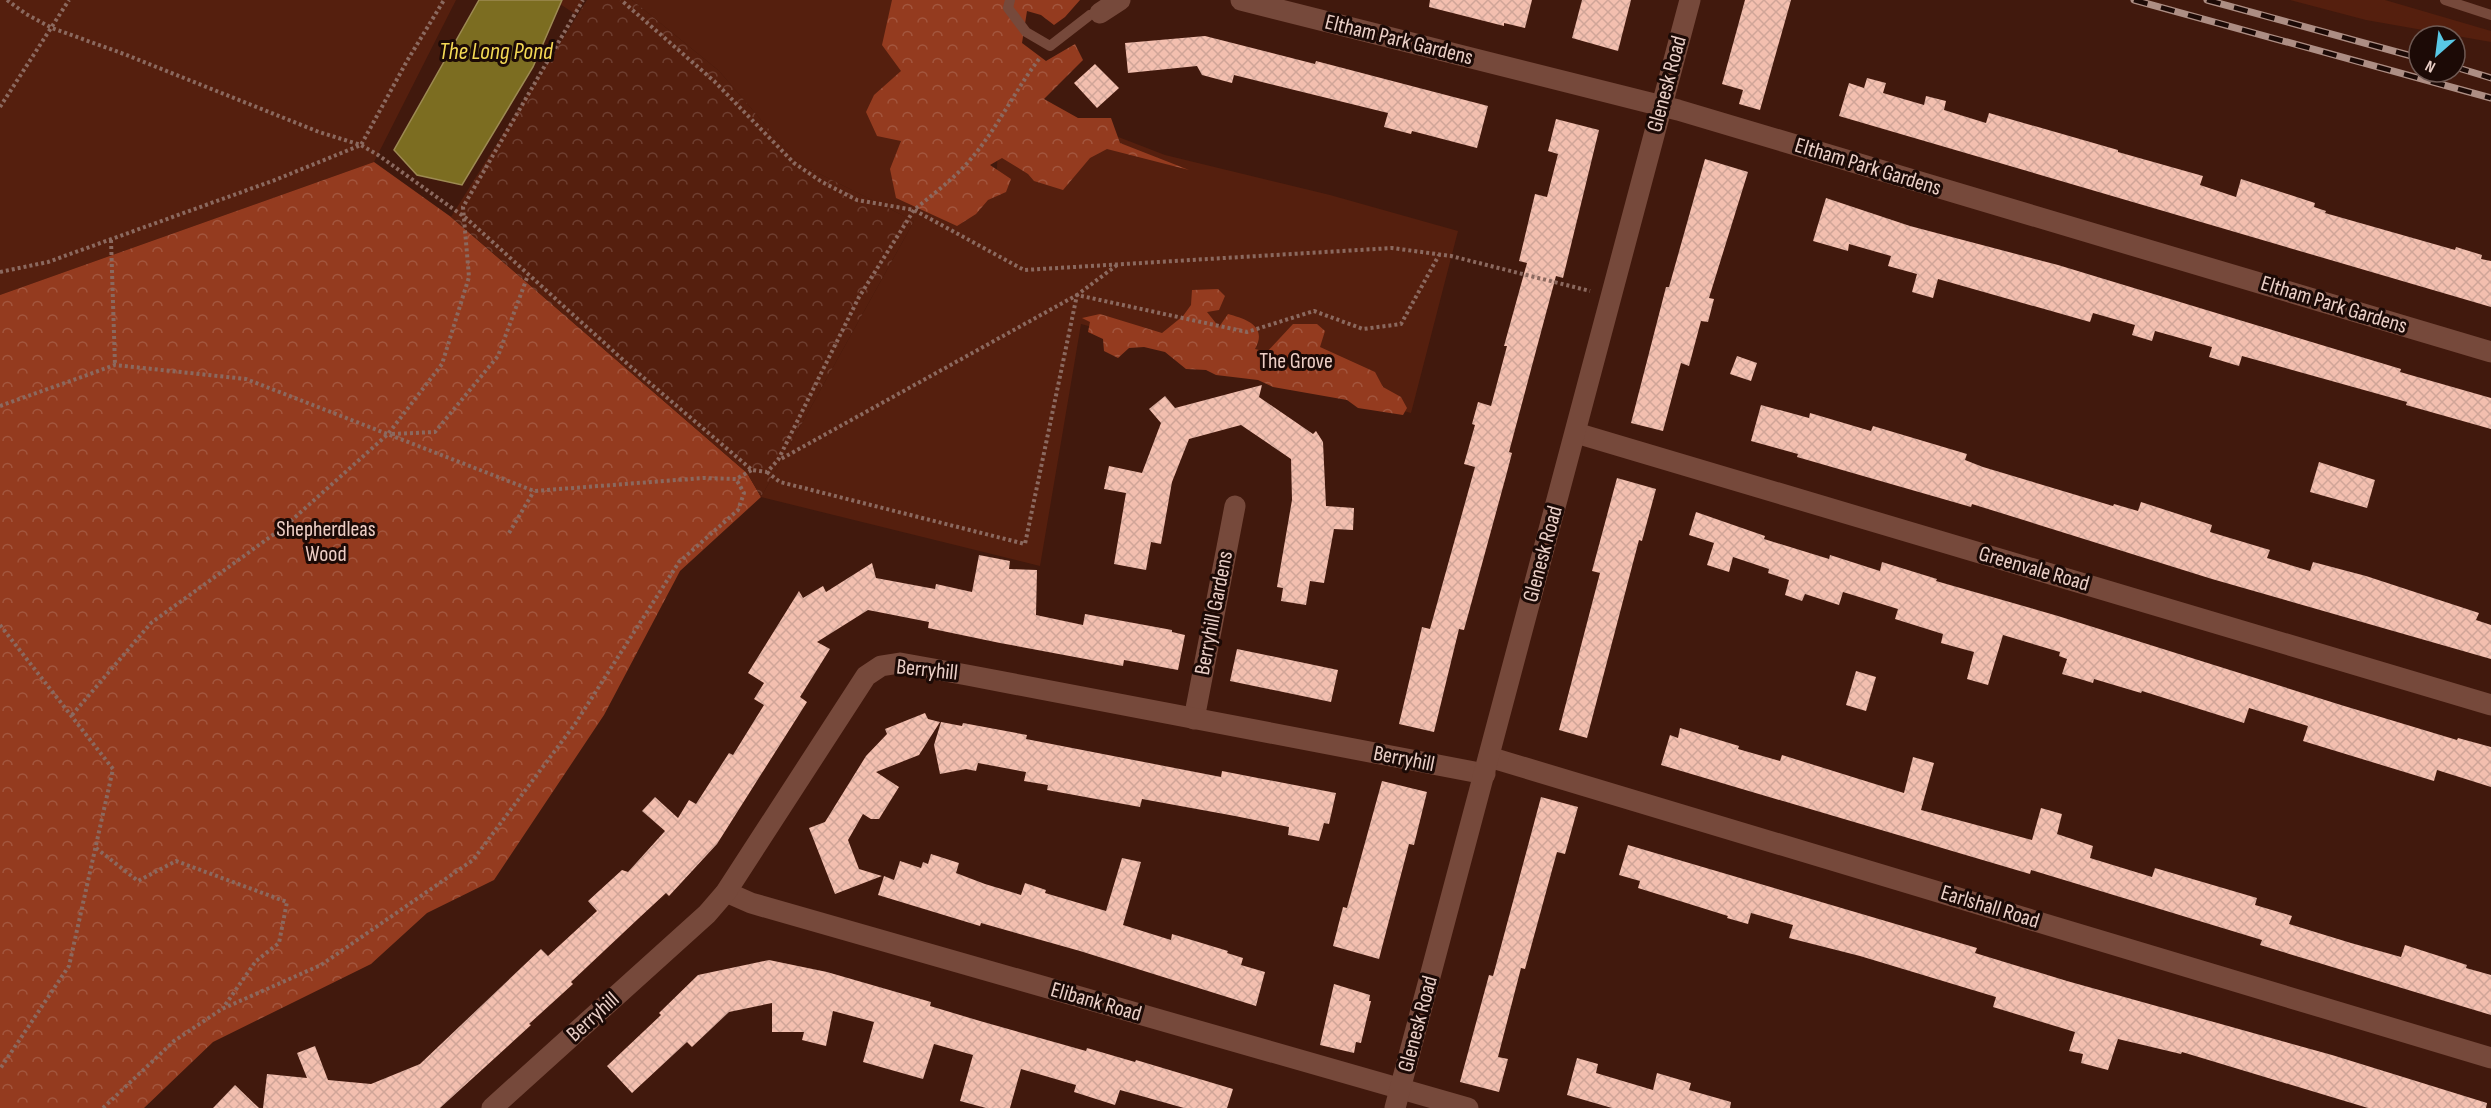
<svg xmlns="http://www.w3.org/2000/svg" width="2491" height="1108" font-family="'Sofia Sans Condensed',sans-serif">
<defs>
<pattern id="forest-crowns" width="20" height="18" patternUnits="userSpaceOnUse" patternTransform="scale(1.5)"><rect width="20" height="18" fill="#943b1f"/><path d="M2 6a3 3 0 1 1 6 0M12 15a3 3 0 1 1 6 0" fill="none" stroke="#a3563e"/></pattern>
<pattern id="park-crowns" width="20" height="18" patternUnits="userSpaceOnUse" patternTransform="scale(1.5)"><rect width="20" height="18" fill="#551f0e"/><path d="M2 6a3 3 0 1 1 6 0M12 15a3 3 0 1 1 6 0" fill="none" stroke="#6e3e30"/></pattern>
<pattern id="building-cross-hatch" width="8" height="8" patternUnits="userSpaceOnUse" patternTransform="scale(1.5)"><rect width="8" height="8" fill="#f3bfaf"/><path d="M0 0l8 8M0 8l8-8" fill="none" stroke="#d0a598"/></pattern>
</defs>
<rect width="100%" height="100%" fill="#41190d"/>
<g fill="#551f0e">
<path d="M 0,0 L 456,0 L 374,162 L 0,295 Z"/>
<path d="M 554,0 L 584,0 L 575,14 Z"/>
<path d="M 632,0 L 902,0 L 996,190 L 998,144 L 1095,128 L 1165,155 L 1330,195 L 1458,231 L 1411,413 L 1081,324 L 1040,566 L 761,497 L 914,221 L 798,163 L 719,71 Z"/>
<path d="M 2290,0 L 2385,0 L 2491,31 L 2491,42 L 2366,20 Z"/>
</g>
<g fill="url(#forest-crowns)">
<path d="M 892,0 L 1080,0 L 1065,17 L 1054,25 L 1041,15 L 1027,11 L 1022,43 L 1046,61 L 1075,44 L 1083,60 L 1044,99 L 1078,118 L 1111,118 L 1120,143 L 1189,170 L 1107,149 L 1090,158 L 1063,190 L 1034,181 L 1028,174 L 1002,158 L 990,165 L 1011,179 L 1006,192 L 988,200 L 976,214 L 957,226 L 896,198 L 890,169 L 901,141 L 877,136 L 866,112 L 874,95 L 901,71 L 882,45 Z"/>
<path d="M 374,162 L 451,217 L 747,473 L 761,497 L 680,571 L 604,715 L 494,880 L 427,913 L 371,964 L 213,1042 L 144,1108 L 0,1108 L 0,295 Z"/>
<path d="M 1218,289 L 1225,296 L 1219,310 L 1207,312 L 1219,327 L 1228,314 C 1246,319 1268,326 1255,349 L 1267,352 L 1293,324 L 1317,324 L 1325,331 L 1320,347 L 1375,372 L 1383,387 L 1401,397 L 1407,408 L 1403,415 L 1358,408 L 1347,400 L 1273,387 L 1258,380 L 1216,375 L 1206,370 L 1186,369 L 1165,352 L 1144,347 L 1129,348 L 1118,358 L 1104,351 L 1103,339 L 1088,332 L 1090,322 L 1082,318 L 1100,314 L 1162,333 L 1183,316 L 1191,305 L 1192,290 Z"/>
</g>
<path fill="url(#park-crowns)" d="M 587,0 L 632,0 L 719,71 L 798,163 L 914,221 L 761,497 L 747,473 L 451,217 Z"/>
<path fill="#7c6d21" stroke="#9d8a53" stroke-width="1.5" d="M 479,0 L 562,0 L 533,67 L 462,185 L 417,175 L 394,150 Z"/>
<g fill="url(#building-cross-hatch)">
<path d="M 1430,0 L 1532,0 L 1525,28 L 1504,23 L 1504,26 L 1429,7 Z"/>
<path d="M 1582,0 L 1631,0 L 1618,51 L 1572,38 Z"/>
<path d="M 1745,0 L 1791,0 L 1760,110 L 1739,104 L 1743,90 L 1722,84 Z"/>
<path d="M 1205,36 L 1315,64 L 1316,61 L 1488,106 L 1477,148 L 1412,131 L 1411,134 L 1384,127 L 1388,113 L 1234,75 L 1232,83 L 1202,75 L 1197,66 L 1128,73 L 1125,43 Z"/>
<path d="M 1095,64 L 1119,88 L 1097,108 L 1074,83 Z"/>
<path d="M 1867,78 L 1886,83 L 1883,93 L 1924,105 L 1926,96 L 1946,101 L 1944,110 L 1986,123 L 1989,113 L 2118,150 L 2118,152 L 2203,176 L 2200,185 L 2236,197 L 2241,179 L 2315,203 L 2314,207 L 2326,211 L 2325,213 L 2455,250 L 2456,247 L 2482,255 L 2481,259 L 2491,261 L 2491,307 L 1839,116 L 1849,83 L 1864,88 Z"/>
<path d="M 1556,119 L 1599,130 L 1563,278 L 1556,276 L 1509,452 L 1512,453 L 1506,476 L 1464,630 L 1459,629 L 1434,732 L 1399,724 L 1422,627 L 1430,629 L 1475,467 L 1464,464 L 1475,425 L 1472,424 L 1478,402 L 1491,406 L 1507,346 L 1504,346 L 1527,263 L 1519,261 L 1535,194 L 1547,197 L 1558,154 L 1548,151 Z"/>
<path d="M 1705,159 L 1748,172 L 1709,298 L 1714,299 L 1708,322 L 1701,321 L 1689,366 L 1681,363 L 1663,431 L 1631,423 L 1666,287 L 1669,287 Z"/>
<path d="M 1826,198 L 1910,226 L 2058,265 L 2401,369 L 2400,372 L 2491,398 L 2491,429 L 2406,405 L 2407,402 L 2242,356 L 2239,366 L 2209,357 L 2212,347 L 2155,331 L 2152,341 L 2132,335 L 2135,325 L 2093,313 L 2090,322 L 1938,279 L 1933,298 L 1912,292 L 1917,274 L 1888,266 L 1891,256 L 1849,244 L 1848,251 L 1813,241 Z"/>
<path d="M 1737,356 L 1757,363 L 1751,381 L 1730,374 Z"/>
<path d="M 1262,385 L 1259,397 L 1313,434 L 1316,431 L 1323,442 L 1326,506 L 1354,508 L 1353,530 L 1334,529 L 1324,583 L 1310,581 L 1306,605 L 1281,601 L 1283,588 L 1277,587 L 1292,500 L 1291,459 L 1241,425 L 1189,439 L 1172,482 L 1161,544 L 1151,542 L 1146,570 L 1114,564 L 1126,493 L 1104,489 L 1109,466 L 1142,473 L 1161,423 L 1149,409 L 1165,396 L 1175,408 Z"/>
<path d="M 1761,405 L 1809,418 L 1810,413 L 1871,431 L 1873,426 L 1967,454 L 1965,460 L 1983,467 L 2113,506 L 2114,504 L 2138,511 L 2141,502 L 2212,525 L 2210,532 L 2270,550 L 2267,558 L 2310,571 L 2313,562 L 2366,576 L 2479,613 L 2476,620 L 2491,625 L 2491,659 L 2212,579 L 1972,504 L 1971,507 L 1797,457 L 1798,454 L 1751,441 Z"/>
<path d="M 2319,462 L 2375,480 L 2367,508 L 2310,492 Z"/>
<path d="M 1617,478 L 1656,489 L 1642,541 L 1639,540 L 1587,738 L 1559,730 L 1600,573 L 1592,571 Z"/>
<path d="M 1696,512 L 1765,536 L 1764,539 L 1829,559 L 1830,555 L 1880,571 L 1882,562 L 1937,579 L 1936,581 L 2058,616 L 2341,705 L 2457,740 L 2458,738 L 2491,747 L 2491,787 L 2437,770 L 2434,781 L 2303,741 L 2308,726 L 2249,708 L 2244,723 L 2142,691 L 2141,693 L 2094,679 L 2093,683 L 2080,679 L 2062,674 L 2067,659 L 2059,656 L 2060,652 L 2003,635 L 1988,685 L 1967,679 L 1974,652 L 1941,643 L 1943,634 L 1895,619 L 1898,609 L 1843,592 L 1839,605 L 1805,594 L 1802,601 L 1785,595 L 1789,580 L 1768,573 L 1769,569 L 1733,557 L 1729,572 L 1707,565 L 1714,543 L 1689,535 Z"/>
<path d="M 979,555 L 1010,561 L 1009,569 L 1037,570 L 1036,615 L 1083,625 L 1085,614 L 1172,630 L 1172,632 L 1185,635 L 1178,670 L 1124,660 L 1123,666 L 1000,643 L 928,628 L 929,622 L 868,610 L 817,642 L 830,649 L 800,697 L 807,702 L 717,844 L 669,896 L 666,893 L 639,918 L 571,982 L 573,984 L 529,1024 L 531,1025 L 440,1108 L 263,1108 L 267,1074 L 307,1078 L 297,1053 L 315,1046 L 328,1080 L 371,1084 L 420,1064 L 541,949 L 548,956 L 597,911 L 588,901 L 622,870 L 628,872 L 665,831 L 642,811 L 655,797 L 678,818 L 689,800 L 696,804 L 729,753 L 733,755 L 764,705 L 754,699 L 764,683 L 748,673 L 799,591 L 803,598 L 823,586 L 826,592 L 872,563 L 876,578 L 935,589 L 936,584 L 972,592 Z"/>
<path d="M 1237,649 L 1338,670 L 1331,702 L 1230,681 Z"/>
<path d="M 1856,671 L 1876,677 L 1866,711 L 1846,705 Z"/>
<path d="M 925,713 L 928,719 L 940,722 L 919,755 L 876,772 L 899,787 L 879,819 L 871,819 L 863,814 L 848,840 L 859,869 L 882,876 L 835,894 L 809,828 L 825,822 L 866,756 L 887,734 L 885,729 Z"/>
<path d="M 941,722 L 962,726 L 963,723 L 1006,731 L 1027,735 L 1026,739 L 1221,777 L 1222,771 L 1336,793 L 1329,824 L 1324,823 L 1319,841 L 1288,835 L 1289,827 L 1235,816 L 1142,799 L 1140,807 L 1047,790 L 1048,785 L 1024,781 L 1026,772 L 978,763 L 976,771 L 966,769 L 940,774 L 934,745 Z"/>
<path d="M 1680,728 L 1739,746 L 1738,749 L 1780,761 L 1782,755 L 1904,793 L 1913,757 L 1934,763 L 1921,810 L 2032,840 L 2041,808 L 2062,814 L 2057,834 L 2093,846 L 2090,858 L 2152,877 L 2155,868 L 2257,898 L 2255,905 L 2292,916 L 2289,924 L 2351,943 L 2401,957 L 2405,945 L 2467,965 L 2466,968 L 2491,975 L 2491,1015 L 2260,945 L 2262,940 L 2031,870 L 2030,874 L 1661,765 L 1670,735 L 1678,738 Z"/>
<path d="M 1382,781 L 1427,792 L 1414,845 L 1409,844 L 1379,959 L 1333,946 L 1343,907 L 1347,908 Z"/>
<path d="M 1541,797 L 1578,807 L 1565,854 L 1557,852 L 1525,969 L 1521,968 L 1498,1057 L 1508,1059 L 1499,1092 L 1460,1082 L 1489,975 L 1493,976 Z"/>
<path d="M 1628,845 L 1977,948 L 1975,953 L 2067,981 L 2332,1055 L 2487,1103 L 2486,1108 L 2368,1108 L 2182,1052 L 2181,1054 L 2118,1039 L 2108,1070 L 2081,1063 L 2083,1054 L 2069,1051 L 2075,1032 L 1993,1007 L 1996,997 L 1860,956 L 1789,938 L 1793,925 L 1751,913 L 1748,924 L 1727,918 L 1728,916 L 1638,888 L 1640,881 L 1619,875 Z"/>
<path d="M 931,854 L 959,863 L 956,873 L 985,884 L 1021,895 L 1025,883 L 1046,890 L 1045,893 L 1106,911 L 1122,858 L 1141,862 L 1123,925 L 1171,940 L 1172,934 L 1228,951 L 1227,953 L 1243,958 L 1241,965 L 1265,972 L 1256,1006 L 1080,951 L 981,923 L 980,926 L 878,895 L 884,876 L 894,880 L 900,861 L 921,868 L 923,862 L 928,864 Z"/>
<path d="M 769,960 L 827,972 L 931,1002 L 930,1006 L 980,1021 L 1086,1051 L 1087,1048 L 1135,1062 L 1136,1060 L 1233,1089 L 1227,1108 L 1184,1108 L 1120,1090 L 1115,1105 L 1074,1092 L 1076,1085 L 1021,1069 L 1010,1108 L 986,1108 L 960,1101 L 973,1055 L 934,1044 L 923,1079 L 863,1062 L 874,1022 L 833,1011 L 826,1046 L 802,1040 L 804,1032 L 772,1032 L 772,1003 L 729,1012 L 692,1047 L 687,1042 L 632,1093 L 607,1066 L 661,1015 L 659,1013 L 698,975 Z"/>
<path d="M 1334,984 L 1370,995 L 1369,1001 L 1371,1001 L 1361,1043 L 1356,1042 L 1354,1053 L 1320,1045 Z"/>
<path d="M 1577,1058 L 1598,1064 L 1596,1073 L 1653,1090 L 1657,1073 L 1691,1083 L 1689,1090 L 1731,1102 L 1730,1108 L 1612,1108 L 1567,1095 Z"/>
<path d="M 235,1085 L 259,1108 L 213,1108 Z"/>
</g>
<g fill="none" stroke-linecap="round" stroke-linejoin="round">
<g stroke="#8b695f" stroke-width="4" stroke-dasharray="3 3" stroke-linecap="butt">
<path d="M 7,0 L 26,14 L 52,28 L 124,54 L 319,132 L 361,145 L 378,155 L 466,218 L 631,367 L 752,470 L 767,472 L 778,460 L 859,297 L 914,210 L 857,200 L 822,182 L 794,163 L 714,81 L 621,0"/>
<path d="M 1039,59 C 1014,92 997,129 970,160 C 954,179 933,194 914,210 L 1024,270 L 1392,248 L 1451,256 L 1590,291"/>
<path d="M 0,107 L 69,0"/>
<path d="M 111,240 L 115,365"/>
<path d="M 1117,265 L 1077,295 L 1247,332 L 1314,311 L 1363,329 L 1401,324 L 1439,255"/>
<path d="M 0,272 L 48,262 L 275,180 L 361,145 L 407,61 L 444,0"/>
<path d="M 0,406 L 115,365 L 246,379 L 534,491 L 703,478 L 736,479 L 752,470"/>
<path d="M 392,434 L 435,432 L 498,356 L 528,275"/>
<path d="M 767,472 L 780,482 L 1025,544 L 1077,295 L 779,460"/>
<path d="M 509,533 L 534,491"/>
<path d="M 0,625 L 113,769 L 69,966 L 0,1069"/>
<path d="M 72,715 L 151,623 L 284,527 L 388,434 L 442,364 L 469,277 L 463,207 L 583,0"/>
<path d="M 96,848 L 138,881 L 176,861 L 287,902 L 279,943 L 256,961 L 223,1008"/>
<path d="M 103,1108 L 174,1041 L 222,1009 L 321,965 L 473,860 L 575,724 L 679,562 L 738,510 L 744,493 L 736,479"/>
</g>
<g stroke="#76493b" stroke-width="10">
<path d="M 1010,0 L 1008,8 L 1026,32 L 1050,46 L 1090,15 L 1100,13"/>
<path d="M 2445,0 L 2491,15"/>
</g>
<g stroke="#76493b" stroke-width="21">
<path d="M 1241,0 L 1678,110 L 2491,352"/>
<path d="M 1100,13 L 1120,0"/>
<path d="M 1576,433 L 2491,705"/>
<path d="M 1194,719 L 1235,506"/>
<path d="M 1489,757 L 2491,1058"/>
<path d="M 726,892 L 751,903 L 1468,1108"/>
<path d="M 492,1108 L 707,914 L 726,892 L 866,676 L 881,666 L 900,663 L 967,675 L 1485,774"/>
<path d="M 1395,1108 L 1690,0"/>
</g>
<g stroke="#ad8e84" stroke-width="7">
<g id="rail">
<path d="M 2134,0 L 2491,98"/>
<path d="M 2207,0 L 2419,58"/>
<path d="M 2455,67 L 2491,78"/>
</g>
</g>
<use href="#rail" stroke="#1c0a06" stroke-width="4.5" stroke-dasharray="14" stroke-linecap="butt"/>
</g>
<g text-anchor="middle" dominant-baseline="central" stroke-width="6" stroke-linejoin="round" paint-order="stroke">
<g font-size="22" fill="#eacfc7" stroke="#1c0a06">
<text transform="translate(1399 40) rotate(14)">Eltham Park Gardens</text>
<text transform="translate(1667 84) rotate(-75)">Glenesk Road</text>
<text transform="translate(1868 167) rotate(17)">Eltham Park Gardens</text>
<text transform="translate(2334 305) rotate(17)">Eltham Park Gardens</text>
<text transform="translate(1543 554) rotate(-75)">Glenesk Road</text>
<text transform="translate(2034 569) rotate(16)">Greenvale Road</text>
<text transform="translate(1214 613) rotate(-79)">Berryhill Gardens</text>
<text transform="translate(927 670) rotate(6)">Berryhill</text>
<text transform="translate(1404 759) rotate(11)">Berryhill</text>
<text transform="translate(1990 907) rotate(17)">Earlshall Road</text>
<text transform="translate(1096 1002) rotate(16)">Elibank Road</text>
<text transform="translate(593 1017) rotate(-42)">Berryhill</text>
<text transform="translate(1418 1024) rotate(-75)">Glenesk Road</text>
</g>
<g font-size="22" fill="#edcec5" stroke="#1c0a06">
<text x="1296" y="361">The Grove</text>
<text x="326" y="529">Shepherdleas<tspan x="326" dy="25">Wood</tspan></text>
</g>
<g font-size="24" font-style="italic" fill="#f4d955" stroke="#1c0a06">
<text x="496" y="51">The Long Pond</text>
</g>
</g>
<g transform="translate(2437 54) rotate(208)"><circle r="28" fill="#1c0a06" stroke="#6e5953" stroke-width="1.5"/>
<path d="M0-4.5L10 22L0 15L-10 22Z" fill="#59c8e5"/>
<text y="-9" font-size="16" font-weight="bold" text-anchor="middle" fill="#eacfc7">N</text>
</g>
</svg>
